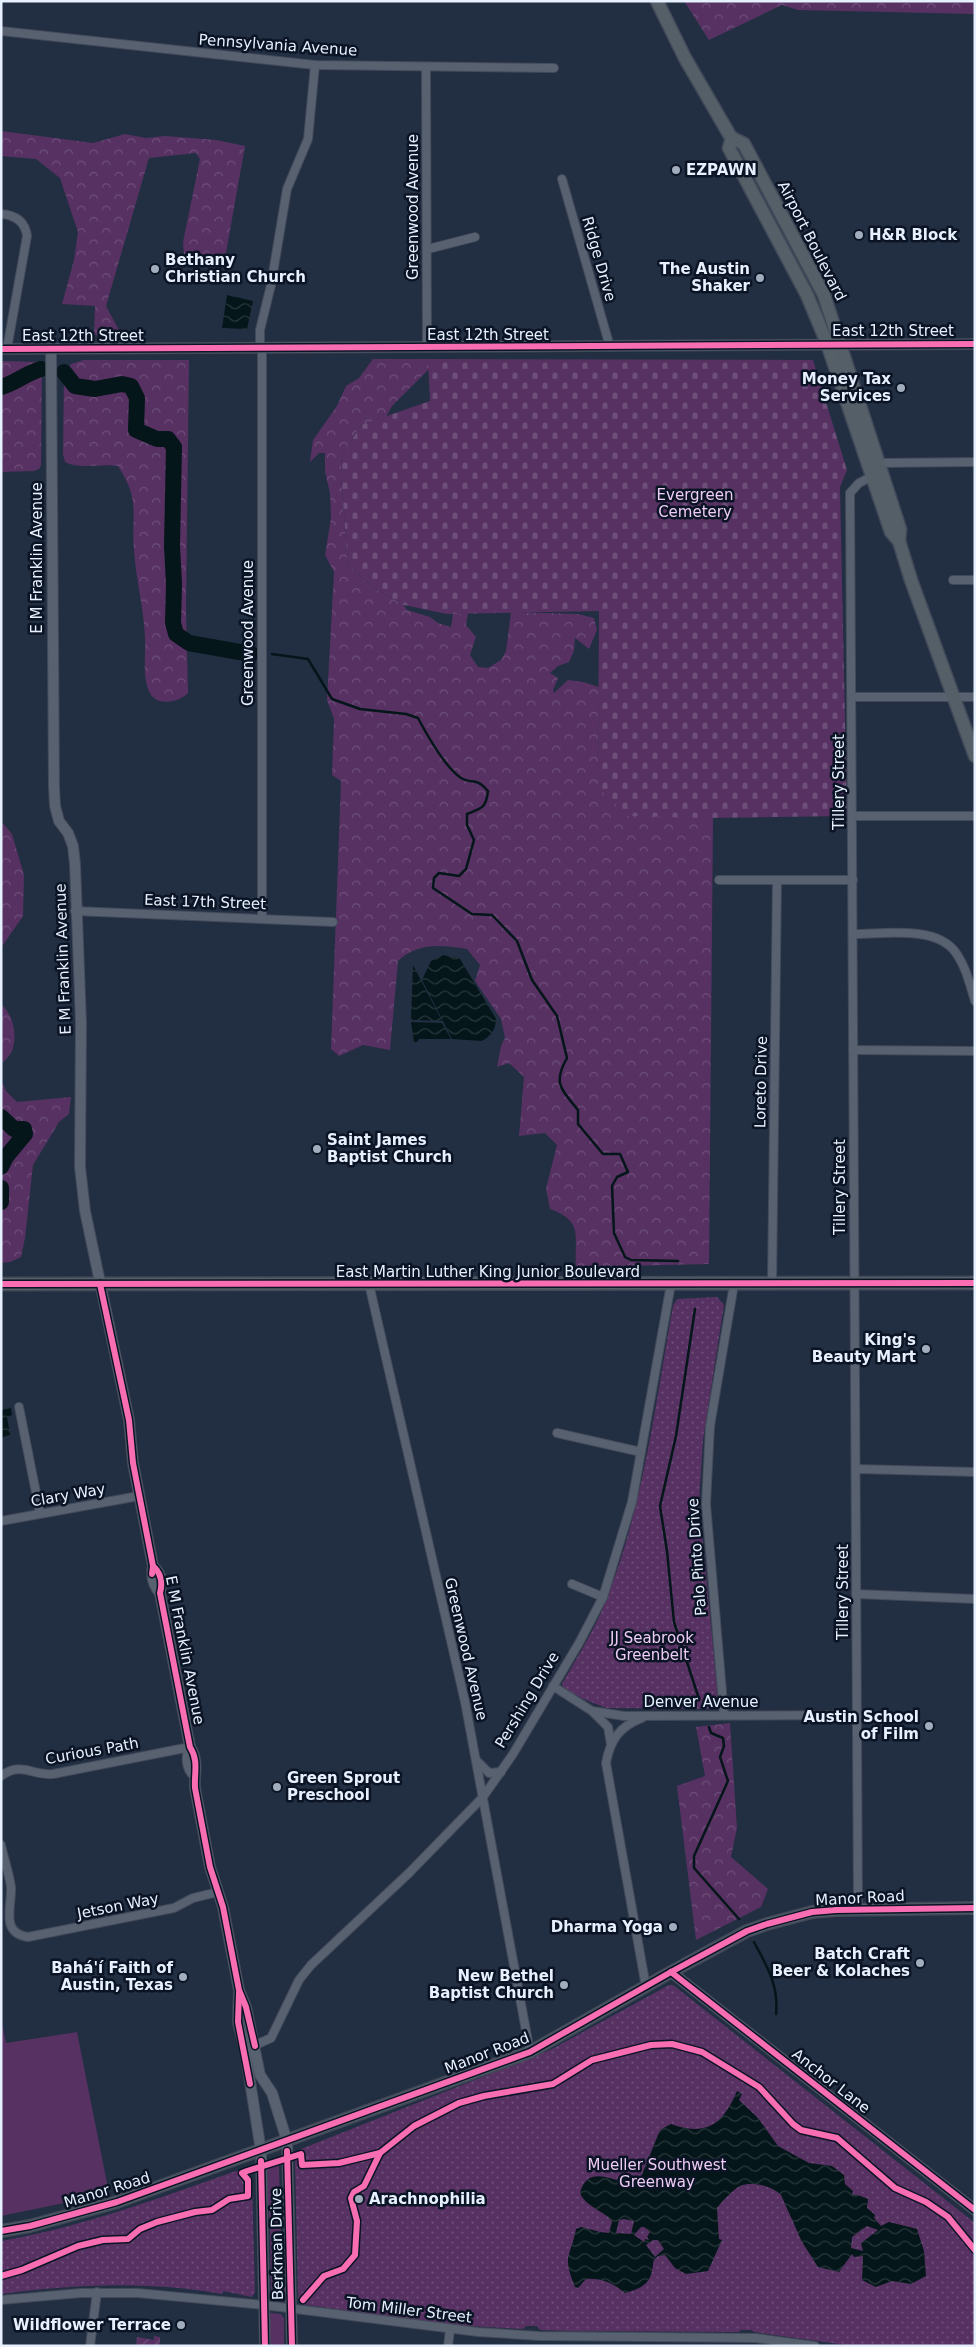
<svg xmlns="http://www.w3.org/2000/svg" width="976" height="2347" font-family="'DejaVu Sans',sans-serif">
<defs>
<pattern id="forest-crowns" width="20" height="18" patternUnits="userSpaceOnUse" patternTransform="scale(1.25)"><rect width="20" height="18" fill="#563162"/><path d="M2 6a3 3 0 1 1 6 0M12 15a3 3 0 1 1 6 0" fill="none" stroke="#6e4f7a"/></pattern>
<pattern id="cemetery-stones" width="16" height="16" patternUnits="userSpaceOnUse" patternTransform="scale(1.25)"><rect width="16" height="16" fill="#563162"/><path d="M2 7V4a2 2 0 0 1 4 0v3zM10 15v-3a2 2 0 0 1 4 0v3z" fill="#6e4f7a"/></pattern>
<pattern id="park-dots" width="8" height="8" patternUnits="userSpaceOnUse" patternTransform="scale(1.25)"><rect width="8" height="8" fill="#563162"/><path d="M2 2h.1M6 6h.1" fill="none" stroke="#6e4f7a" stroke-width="1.8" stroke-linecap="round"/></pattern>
<pattern id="garden-furrows" width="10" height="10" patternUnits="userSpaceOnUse" patternTransform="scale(1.25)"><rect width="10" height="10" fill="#563162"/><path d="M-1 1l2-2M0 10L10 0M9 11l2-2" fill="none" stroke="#6e4f7a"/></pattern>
<pattern id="water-waves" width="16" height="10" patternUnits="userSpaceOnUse" patternTransform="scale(1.25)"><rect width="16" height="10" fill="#041619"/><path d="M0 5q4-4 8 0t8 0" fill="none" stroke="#29383c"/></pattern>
</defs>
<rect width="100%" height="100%" fill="#222e42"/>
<g fill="#563162">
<path d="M 1,2018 L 6,2043 L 77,2032 L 108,2188 L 69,2202 L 1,2216 Z"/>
<path d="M 273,2160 L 279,2165 L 281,2241 L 286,2262 L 288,2296 L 271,2294 L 270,2230 L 265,2164 Z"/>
<path d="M 271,2313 L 281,2314 L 284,2318 L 284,2346 L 267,2346 L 268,2315 Z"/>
</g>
<g fill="url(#forest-crowns)">
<path d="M 684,1 L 975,1 L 975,14 L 798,10 L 782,5 L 709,40 Z"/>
<path d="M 1,131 L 93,143 L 125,134 L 146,138 L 165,136 L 216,140 L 245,146 L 224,264 L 189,258 L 184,254 L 183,242 L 200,159 L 196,153 L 149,158 L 106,306 L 121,334 L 94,335 L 95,306 L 62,304 L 74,260 L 78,232 L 60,178 L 36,159 L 1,156 Z"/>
<path d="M 373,359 L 428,359 L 429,369 L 392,406 L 386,417 L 361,425 L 342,456 L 341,477 L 348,565 L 374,588 L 404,605 L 407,610 L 430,617 L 438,623 L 451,627 L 453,614 L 468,613 L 466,625 L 476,637 L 470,655 L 478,667 L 488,668 L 501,660 L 506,651 L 511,612 L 578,614 L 594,618 L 597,630 L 589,649 L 575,638 L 574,651 L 569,662 L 558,666 L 550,673 L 558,678 L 553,690 L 554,693 L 568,680 L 583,682 L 599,687 L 598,787 L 705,818 L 713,818 L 709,1264 L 576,1267 C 574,1236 584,1221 550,1209 L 546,1189 L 557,1145 L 545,1133 L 519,1136 L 524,1077 L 509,1063 L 497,1067 L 501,1046 L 505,1038 L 501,1019 L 475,981 L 480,965 L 467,949 C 442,945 418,942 398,961 L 390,1050 L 363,1045 L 339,1056 L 331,1049 L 341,781 L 332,775 L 334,719 L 327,700 L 334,572 L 325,555 L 331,518 L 330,493 L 325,472 L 325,453 L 319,453 L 310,462 L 313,440 L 337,406 L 346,386 L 359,378 Z"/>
<path d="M 84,360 L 189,360 L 186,609 L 188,693 C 179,703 155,707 149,691 C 142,676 146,655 145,638 C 144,609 136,580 134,550 C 131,514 141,501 118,466 C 101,463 80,470 65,462 L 63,454 L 64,373 L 71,364 Z"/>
<path d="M 1,361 L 40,362 L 42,364 L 41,465 L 39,469 L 34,471 L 1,472 Z"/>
<path d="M 1,821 L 12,834 L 24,875 L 23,916 L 1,948 Z"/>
<path d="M 1,1004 C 13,1015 17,1033 13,1048 C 12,1054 5,1060 1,1064 Z"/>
<path d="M 1,1080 L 6,1091 L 17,1102 L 71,1097 L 69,1114 L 59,1122 L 33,1165 L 25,1238 L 21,1257 L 10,1262 L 1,1263 Z"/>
<path d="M 730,1723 L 737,1828 L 731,1857 L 768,1889 L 761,1907 L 696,1940 L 677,1786 L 705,1776 L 696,1727 Z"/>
</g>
<path fill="url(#cemetery-stones)" d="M 428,359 L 813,360 L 847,470 L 840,487 L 847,816 L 705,818 L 627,816 L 598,787 L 599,611 L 447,614 L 404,605 L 374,588 L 348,565 L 341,477 L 342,456 L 361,425 L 430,401 Z"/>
<g fill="url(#park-dots)">
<path d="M 717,1297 L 724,1305 L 703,1440 L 699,1501 L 718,1699 L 717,1704 L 707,1709 L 606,1708 L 581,1698 L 563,1687 L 562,1684 C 577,1657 594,1631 605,1603 C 643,1509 655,1406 673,1306 L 677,1299 Z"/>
<path d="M 669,1985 L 673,1985 L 975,2223 L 975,2346 L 853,2346 L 754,2332 L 751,2330 L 740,2330 L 739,2332 L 567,2331 L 540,2330 L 537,2326 L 526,2326 L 523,2329 L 451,2325 L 300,2304 L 298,2298 L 295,2159 L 297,2152 L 301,2149 L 550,2050 Z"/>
<path d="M 243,2170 L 250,2175 L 252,2181 L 255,2292 L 252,2297 L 223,2291 L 222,2294 C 150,2281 74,2284 1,2294 L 1,2241 C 82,2227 159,2198 236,2171 Z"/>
</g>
<path fill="url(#garden-furrows)" d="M 154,2336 L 160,2337 L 160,2346 L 136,2346 L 137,2337 L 154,2340 Z"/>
<g fill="url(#water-waves)" fill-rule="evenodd">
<path d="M 227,295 L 253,301 L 247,329 L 222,328 Z"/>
<path d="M 443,955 L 460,959 L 496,1019 C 496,1029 491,1036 482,1041 L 452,1039 L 422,980 L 431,961 Z"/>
<path d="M 413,965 L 442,1021 L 411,1020 Z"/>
<path d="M 411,1022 L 442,1023 L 451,1039 L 419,1039 L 417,1042 L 414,1042 Z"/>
<path d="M 11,1408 L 12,1415 L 7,1417 L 10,1435 L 3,1437 L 1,1440 L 1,1410 Z"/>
<path d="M 737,2091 L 742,2094 L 739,2100 L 758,2118 L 778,2146 L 809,2163 L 832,2166 L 844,2175 L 845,2184 L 853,2191 L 852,2195 L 858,2195 L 868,2199 L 867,2208 L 875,2215 L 874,2218 L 881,2226 L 889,2222 L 917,2229 L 924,2251 L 926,2276 L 911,2284 L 892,2281 L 876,2287 L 862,2280 L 863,2256 L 854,2257 L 852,2254 L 839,2272 L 818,2267 L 802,2242 L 781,2195 C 772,2186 752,2181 740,2186 C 734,2189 721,2202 717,2208 L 719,2239 L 722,2240 L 708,2271 L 686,2274 L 675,2268 L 665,2255 L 658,2256 L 654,2260 C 653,2262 653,2266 652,2271 C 649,2286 638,2289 625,2293 C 613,2283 601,2278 586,2279 L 578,2288 L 575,2287 C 562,2255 570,2259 576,2229 L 581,2227 L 600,2232 L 609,2233 L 612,2222 C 606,2211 586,2208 580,2193 C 589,2160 617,2187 639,2182 L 660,2130 L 671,2124 C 707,2137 723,2124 737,2091 ZM 624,2219 L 634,2221 L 631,2234 L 616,2233 L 619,2220 ZM 867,2226 L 878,2230 L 861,2243 L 863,2251 L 851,2248 L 852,2237 ZM 641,2227 L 644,2227 L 650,2232 L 647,2237 L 649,2240 L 645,2239 L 644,2242 L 634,2235 ZM 653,2240 L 658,2240 L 664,2249 L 655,2257 L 646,2245 Z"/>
</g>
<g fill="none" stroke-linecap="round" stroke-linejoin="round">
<g stroke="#041619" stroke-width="2.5">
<path d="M 272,654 L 308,659 L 332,699 L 360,709 L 406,714 L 418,718 C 427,735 445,767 461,778 C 472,785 475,776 488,791 C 486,808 482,808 467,814 L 467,825 L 474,840 L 466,869 L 459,876 L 439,873 L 434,878 L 433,888 L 472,914 L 492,915 L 517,941 L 532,980 L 557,1016 L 567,1058 C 552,1084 562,1090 578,1110 L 578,1124 L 603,1154 L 620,1154 L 628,1172 L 617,1177 L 612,1186 L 614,1233 L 625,1257 L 631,1260 L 678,1261"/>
<path d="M 695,1309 L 676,1436 L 660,1506 L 667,1551 L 674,1622 L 699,1699"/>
<path d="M 709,1727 L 711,1733 L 723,1738 L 724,1746 L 720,1757 L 728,1781 L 694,1856 L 694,1868 L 739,1919"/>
<path d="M 754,1942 C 767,1966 779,1986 776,2014"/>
</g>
<g stroke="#041619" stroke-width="16">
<path d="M 64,372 L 75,386 L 95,389 L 122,384 L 131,386 L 137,398 L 136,430 L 157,439 L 168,439 L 174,447 L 172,546 L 174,584 L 173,623 L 176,634 L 189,643 L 251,654"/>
<path d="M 1,387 C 16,383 26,373 41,369"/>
<path d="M 1,1117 L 14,1129 L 24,1129 L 25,1134 L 6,1157 L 1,1167"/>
<path d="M 1,1188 L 1,1202"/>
</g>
<g stroke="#424a5a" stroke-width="10">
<g id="minor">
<path d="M 1,31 L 315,65 L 554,68"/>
<path d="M 426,67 L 427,348"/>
<path d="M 562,179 L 610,347"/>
<path d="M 1,214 C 15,215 25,221 27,236 L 7,349"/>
<path d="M 428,249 L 475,237"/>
<path d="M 260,348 L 260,330 L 271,285 L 287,189 L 308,139 L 315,65"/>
<path d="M 262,348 L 262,919"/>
<path d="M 878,463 L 975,462"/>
<path d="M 953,580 L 975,580"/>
<path d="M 852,697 L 975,697"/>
<path d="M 852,816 L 975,816"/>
<path d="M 719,880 L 853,880"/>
<path d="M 75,911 L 333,922"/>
<path d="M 853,934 C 883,934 937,925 956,953 C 966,967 970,985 975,1001"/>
<path d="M 853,1050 L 975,1051"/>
<path d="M 369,1284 L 465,1702 L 530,2052"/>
<path d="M 772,1284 L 777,880"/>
<path d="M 19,1407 L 40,1513"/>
<path d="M 557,1433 L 641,1452"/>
<path d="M 857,1469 L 975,1472"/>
<path d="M 1,1521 L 139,1496"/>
<path d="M 572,1584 L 603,1597"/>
<path d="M 856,1594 L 975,1599"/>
<path d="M 553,1686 L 592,1711 L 624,1716 L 857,1715"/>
<path d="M 593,1712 L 608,1727 L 611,1744"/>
<path d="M 724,1715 L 706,1504 L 710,1426 L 734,1284"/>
<path d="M 642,1718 C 620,1726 610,1740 606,1763 L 646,1987"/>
<path d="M 478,1762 L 489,1773 L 501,1772"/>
<path d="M 1,1776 C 22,1761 32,1776 53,1774 L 190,1747"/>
<path d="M 1,1845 C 4,1859 9,1873 11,1887 C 12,1907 0,1933 28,1937 L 174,1908 L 193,1898 L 218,1892"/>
<path d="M 858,1909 L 850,493 L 859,483 L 871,477"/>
<path d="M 251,2047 L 271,2038 L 299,1980 L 311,1965 L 409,1873 L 483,1797 L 513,1754 L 579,1643 L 603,1597 L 632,1502 L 671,1284"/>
<path d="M 1,2300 L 81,2293 L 138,2293 L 264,2305 L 478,2332 L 539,2336 L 756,2338 L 815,2346"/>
<path d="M 90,2346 L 97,2292"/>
<path d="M 448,2346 L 450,2330"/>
</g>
</g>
<g stroke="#424a5a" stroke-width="12">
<g id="tertiary">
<path d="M 1,349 L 975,344"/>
<path d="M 51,349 L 54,787 L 55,806 L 59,821 L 68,833 L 73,846 L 75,864 L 81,1023 L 80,1167 L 85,1211 L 129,1420 L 133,1463 L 153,1566 C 151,1576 153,1585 160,1593"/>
<path d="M 153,1566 C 161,1573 163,1582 160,1593 L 190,1747 C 199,1761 194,1773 195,1788 L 210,1867 L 223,1907 L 239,1990 L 246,2007 L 260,2075 L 272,2093 L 287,2141 L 292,2346"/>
<path d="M 190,1747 C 186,1757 187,1768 194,1775"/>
<path d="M 671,1972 L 975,2210"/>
<path d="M 239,1991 L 238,2022 L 245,2050 L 261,2151 L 265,2346"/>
</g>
</g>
<g stroke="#424a5a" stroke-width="14">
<path id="secondary" d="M 1,2231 L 30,2226 L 117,2202 L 530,2052 L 671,1972 L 747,1931 L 767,1924 L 812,1912 L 836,1910 L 975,1908"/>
</g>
<g stroke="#424a5a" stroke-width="15">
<g id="primary">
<path d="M 657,1 L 685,58 L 729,134 L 732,138 L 744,144 L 824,295 L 900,529 L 899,541 L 911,580 L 975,756"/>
<path d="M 732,138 L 729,148 L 807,295 L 827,343 L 891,532 L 899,541"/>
<path d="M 1,1284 L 975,1283"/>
</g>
</g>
<use href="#minor" stroke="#586170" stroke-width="8"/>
<use href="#tertiary" stroke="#586170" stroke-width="10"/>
<use href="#secondary" stroke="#525d68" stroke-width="11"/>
<use href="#primary" stroke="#545f67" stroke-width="12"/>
<g stroke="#0a1424" stroke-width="9">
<g id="cycleway">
<path d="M 1,349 L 975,344"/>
<path d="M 1,1284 L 975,1283"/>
<path d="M 100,1284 L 129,1420 L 133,1463 L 153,1566 L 152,1574"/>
<path d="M 153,1566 C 161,1573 163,1582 160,1593 L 190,1747 C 199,1761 194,1773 195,1788 L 210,1867 L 223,1907 L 239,1990 L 246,2007 L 255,2046"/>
<path d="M 671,1972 L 975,2210"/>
<path d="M 239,1993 L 238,2022 L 250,2084"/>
<path d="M 287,2151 L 292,2346"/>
<path d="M 261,2161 L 265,2346"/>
<path d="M 1,2231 L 30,2226 L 117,2202 L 530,2052 L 671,1972 L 747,1931 L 767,1924 L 812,1912 L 836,1910 L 975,1908"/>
<path d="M 1,2276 L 22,2270 L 78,2246 L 103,2240 L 128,2239 L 140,2229 L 157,2222 L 195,2212 L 212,2210 L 229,2199 L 248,2196 L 248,2180 L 242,2173 L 247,2171 L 301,2154 L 302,2165 L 339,2163 L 380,2153 L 414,2126 L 459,2103 L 484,2096 L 553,2084 L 592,2060 L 651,2045 L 672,2044 L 702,2052 L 759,2087 L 793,2124 L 801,2130 L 837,2138 L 895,2188 L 926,2202 L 948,2217 L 975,2250"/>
<path d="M 303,2300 L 324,2276 L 343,2269 L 355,2255 L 357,2221 L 351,2198 L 354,2192 L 364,2186 L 380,2153"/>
</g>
</g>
<use href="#cycleway" stroke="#f96db3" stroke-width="6"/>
</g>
<g fill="#a1acbd" stroke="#0a1424" stroke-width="2">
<circle cx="676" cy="170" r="5"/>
<circle cx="859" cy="235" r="5"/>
<circle cx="155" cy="269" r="5"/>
<circle cx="760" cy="278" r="5"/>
<circle cx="901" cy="388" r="5"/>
<circle cx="317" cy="1149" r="5"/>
<circle cx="926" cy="1349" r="5"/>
<circle cx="929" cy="1726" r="5"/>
<circle cx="277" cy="1787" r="5"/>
<circle cx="673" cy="1927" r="5"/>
<circle cx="920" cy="1963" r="5"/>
<circle cx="183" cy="1977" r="5"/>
<circle cx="564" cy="1985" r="5"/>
<circle cx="359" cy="2199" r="5"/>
<circle cx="181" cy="2325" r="5"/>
</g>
<g text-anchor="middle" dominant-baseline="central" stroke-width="5" stroke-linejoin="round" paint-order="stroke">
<g font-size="15" fill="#e6f0ff" stroke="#0a1424">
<text transform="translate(278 45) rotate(4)">Pennsylvania Avenue</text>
<text transform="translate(413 207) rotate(-90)">Greenwood Avenue</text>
<text transform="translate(812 241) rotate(63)">Airport Boulevard</text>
<text transform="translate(599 259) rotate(74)">Ridge Drive</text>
<text x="893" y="331">East 12th Street</text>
<text x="488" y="335">East 12th Street</text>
<text x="83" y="336">East 12th Street</text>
<text transform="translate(37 558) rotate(-90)">E M Franklin Avenue</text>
<text transform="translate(248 633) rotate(-90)">Greenwood Avenue</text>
<text transform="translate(839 782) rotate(-90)">Tillery Street</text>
<text transform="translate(205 902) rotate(2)">East 17th Street</text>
<text transform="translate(63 959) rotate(-92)">E M Franklin Avenue</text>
<text transform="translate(761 1082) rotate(-89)">Loreto Drive</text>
<text transform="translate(840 1187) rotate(-90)">Tillery Street</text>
<text x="488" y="1272">East Martin Luther King Junior Boulevard</text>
<text transform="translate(68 1495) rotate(-10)">Clary Way</text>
<text transform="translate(697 1557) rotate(-94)">Palo Pinto Drive</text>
<text transform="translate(843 1592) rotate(-90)">Tillery Street</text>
<text transform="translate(466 1649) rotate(77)">Greenwood Avenue</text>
<text transform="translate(185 1650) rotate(79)">E M Franklin Avenue</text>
<text transform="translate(527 1700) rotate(-59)">Pershing Drive</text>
<text x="701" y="1702">Denver Avenue</text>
<text transform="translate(92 1751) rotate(-10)">Curious Path</text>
<text transform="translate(860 1898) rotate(-3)">Manor Road</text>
<text transform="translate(118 1906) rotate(-11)">Jetson Way</text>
<text transform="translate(487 2053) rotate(-21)">Manor Road</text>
<text transform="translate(831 2081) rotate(38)">Anchor Lane</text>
<text transform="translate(107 2190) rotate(-17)">Manor Road</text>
<text transform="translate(277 2244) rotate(-91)">Berkman Drive</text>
<text transform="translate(409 2310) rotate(7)">Tom Miller Street</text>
</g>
<g font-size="15" font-weight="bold" fill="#e6f0ff" stroke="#0a1424" text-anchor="end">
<text x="686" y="170" text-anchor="start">EZPAWN</text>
<text x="869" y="235" text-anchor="start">H&amp;R Block</text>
<text x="165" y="260" text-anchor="start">Bethany<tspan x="165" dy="17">Christian Church</tspan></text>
<text x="750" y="269">The Austin<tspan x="750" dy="17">Shaker</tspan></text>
<text x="891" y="379">Money Tax<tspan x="891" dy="17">Services</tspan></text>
<text x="327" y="1140" text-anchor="start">Saint James<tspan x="327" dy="17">Baptist Church</tspan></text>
<text x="916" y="1340">King's<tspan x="916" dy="17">Beauty Mart</tspan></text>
<text x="919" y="1717">Austin School<tspan x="919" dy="17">of Film</tspan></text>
<text x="287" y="1778" text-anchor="start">Green Sprout<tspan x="287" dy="17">Preschool</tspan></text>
<text x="663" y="1927">Dharma Yoga</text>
<text x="910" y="1954">Batch Craft<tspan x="910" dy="17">Beer &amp; Kolaches</tspan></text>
<text x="173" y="1968">Bahá'í Faith of<tspan x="173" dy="17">Austin, Texas</tspan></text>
<text x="554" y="1976">New Bethel<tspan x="554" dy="17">Baptist Church</tspan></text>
<text x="369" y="2199" text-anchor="start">Arachnophilia</text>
<text x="171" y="2325">Wildflower Terrace</text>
</g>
<g font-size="15" fill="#efccf6" stroke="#0a1424">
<text x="695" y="495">Evergreen<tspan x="695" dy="17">Cemetery</tspan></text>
<text x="652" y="1638">JJ Seabrook<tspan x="652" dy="17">Greenbelt</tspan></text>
<text x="657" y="2165">Mueller Southwest<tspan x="657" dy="17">Greenway</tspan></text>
</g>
</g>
<rect width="976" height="2347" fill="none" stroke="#e6f0ff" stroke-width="5"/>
</svg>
